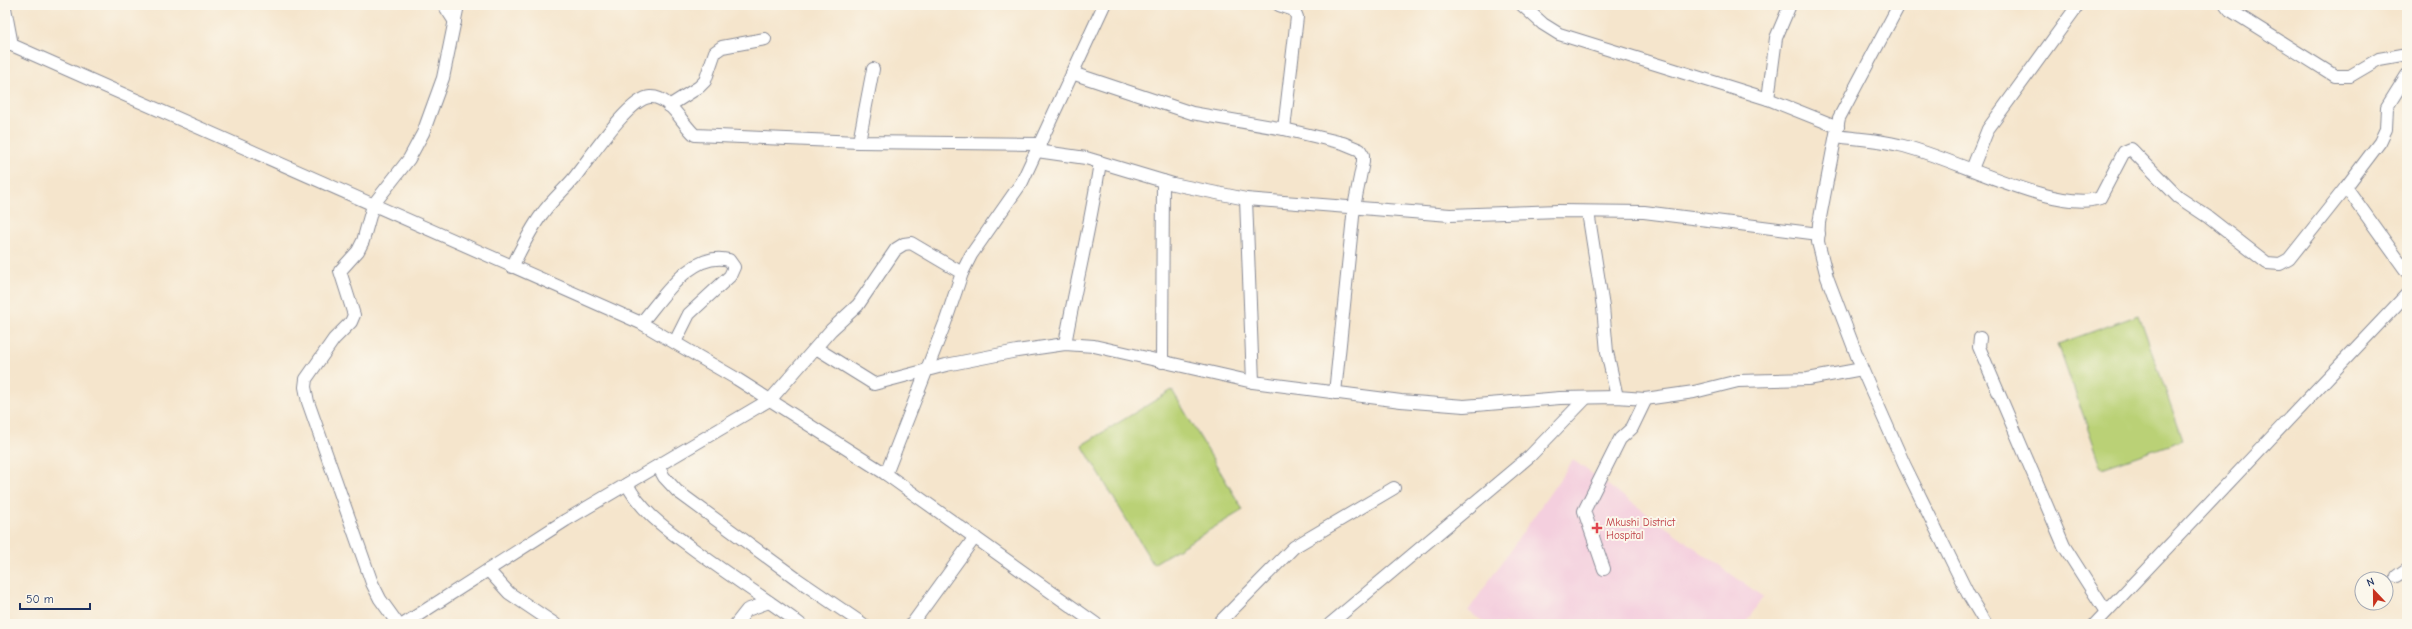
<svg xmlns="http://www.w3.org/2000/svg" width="2412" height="629" font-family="'Comic Neue',sans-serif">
<rect width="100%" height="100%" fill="#fbf7ec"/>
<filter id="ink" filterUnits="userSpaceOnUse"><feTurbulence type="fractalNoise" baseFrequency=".025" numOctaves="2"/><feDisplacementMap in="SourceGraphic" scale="8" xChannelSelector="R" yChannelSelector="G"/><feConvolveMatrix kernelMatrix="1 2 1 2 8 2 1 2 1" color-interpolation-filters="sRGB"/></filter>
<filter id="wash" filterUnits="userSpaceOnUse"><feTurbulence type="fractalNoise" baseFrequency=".012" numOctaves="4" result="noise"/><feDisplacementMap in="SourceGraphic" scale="16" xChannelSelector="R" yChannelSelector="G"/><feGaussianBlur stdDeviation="0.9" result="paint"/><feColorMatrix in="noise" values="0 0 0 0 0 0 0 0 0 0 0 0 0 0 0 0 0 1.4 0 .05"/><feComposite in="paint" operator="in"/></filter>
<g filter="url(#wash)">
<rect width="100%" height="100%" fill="#f5e5cc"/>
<path fill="#f4cfde" d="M 1573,460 L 1763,597 L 1745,624 L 1487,624 L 1468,611 Z"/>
<g fill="#bad176" stroke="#6a806a">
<path d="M 2139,315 L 2183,440 L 2102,468 L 2058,344 Z"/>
<path d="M 1172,390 L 1243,510 L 1153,564 L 1082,445 Z"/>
</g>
</g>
<g filter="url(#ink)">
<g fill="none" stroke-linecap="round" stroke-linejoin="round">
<g stroke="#888a95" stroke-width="14">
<g id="minor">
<path d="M 444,5 L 455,22"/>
<path d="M 1279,5 L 1294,10 L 1297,17 L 1284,129"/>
<path d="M 1522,5 L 1543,24 L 1559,34 L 1768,99 L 1838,127"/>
<path d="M 1899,5 L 1839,118 L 1819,223 L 1818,242 L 1827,277 L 1862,369 L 1904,464 L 1968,594 L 1986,624"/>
<path d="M 2226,5 L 2230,10 L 2335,76 L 2350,76 L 2379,59 L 2407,54"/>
<path d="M 5,8 L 12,45"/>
<path d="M 5,42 L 641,323 L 737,379 L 886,474 L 1096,624"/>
<path d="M 1072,73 L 1192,113 L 1284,129 L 1343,143 L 1360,150 L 1363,155 L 1363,162 L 1354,207 L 1335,393"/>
<path d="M 1768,99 L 1776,38 L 1790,5"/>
<path d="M 669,106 L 699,87 L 705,81 L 715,52 L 722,47 L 765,39"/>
<path d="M 1836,136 C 1857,139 1879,140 1899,145 C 1949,155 2056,214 2100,198 L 2124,152 L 2131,149 L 2178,197 L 2208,217 L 2267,263 L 2280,264 L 2289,259 L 2346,187 L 2407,272"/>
<path d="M 859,142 L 873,69"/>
<path d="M 1037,151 L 1086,158 L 1173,184 L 1246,199 L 1450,215 L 1558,211 L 1644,212 L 1819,234"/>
<path d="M 1972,169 L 1988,129 L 2078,5"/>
<path d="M 2346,187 L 2380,142 L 2386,129 L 2387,107 L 2407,75"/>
<path d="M 1246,199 L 1253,382"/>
<path d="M 1588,212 L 1603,307 L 1607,352 L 1617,397"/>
<path d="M 512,267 C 521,249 530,230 542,214 C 551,201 564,190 574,178 C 588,161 629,98 650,97 C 670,96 682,124 695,135 L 859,142 L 1040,144"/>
<path d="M 641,323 C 662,299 691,250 729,260 L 734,267 L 730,276 L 689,314 L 675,342"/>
<path d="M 1980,338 L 1979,347 L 2064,546 L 2106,612"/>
<path d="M 1065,344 C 1076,283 1091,224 1100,162"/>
<path d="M 816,348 L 874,384 L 946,365 L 1017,351 L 1065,344 L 1094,346 L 1253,382 L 1401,401 L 1464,406 L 1560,398 L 1617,397 L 1645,399 L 1694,392 L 1738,381 L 1808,379 L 1862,369"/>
<path d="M 1162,362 L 1163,181"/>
<path d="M 658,466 L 664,477 L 677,491 L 797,579 L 863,624"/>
<path d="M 886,474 L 945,323 L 962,273 L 971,255 L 1022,182 L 1104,5"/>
<path d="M 627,484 C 641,512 668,530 692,548 C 727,574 765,598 800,624"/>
<path d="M 1604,569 L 1584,511 L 1620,439 L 1632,428 L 1646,399"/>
<path d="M 488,570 L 509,593 L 555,624"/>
<path d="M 2397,576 L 2407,569"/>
<path d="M 398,624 L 380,599 L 372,583 L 308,402 L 305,387 L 306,379 L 334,339 L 351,322 L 354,315 L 340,271 L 358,251 L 363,241 L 373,205 L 409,159 L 423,133 L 443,78 L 458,5"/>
<path d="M 404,624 L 566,520 L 771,399 L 831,330 L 858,305 L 896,249 L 904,244 L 911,243 L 962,273"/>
<path d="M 736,624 L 747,610 L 769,602"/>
<path d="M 912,624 L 975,537"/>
<path d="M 1218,624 L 1294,547 L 1394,488"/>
<path d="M 1330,624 L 1530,456 L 1586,398"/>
<path d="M 2095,624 L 2407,294"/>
</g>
</g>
<use href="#minor" stroke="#fff" stroke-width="12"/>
</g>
</g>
<path fill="#e0444e" stroke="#fbf7ec" stroke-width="1.5" d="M1595 522h4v4h4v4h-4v4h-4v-4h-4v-4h4z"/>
<g text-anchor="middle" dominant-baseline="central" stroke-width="4" stroke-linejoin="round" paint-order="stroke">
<g font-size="11" fill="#be3a42" stroke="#fbf7ec" text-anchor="start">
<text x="1606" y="522">Mkushi District<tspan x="1606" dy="13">Hospital</tspan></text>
</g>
</g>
<rect width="2412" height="629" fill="none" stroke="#fbf7ec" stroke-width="20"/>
<g transform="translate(2374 591) rotate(338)"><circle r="19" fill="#fbf7ec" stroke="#a1a7b3"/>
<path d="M0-3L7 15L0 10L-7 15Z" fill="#c8321e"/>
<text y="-6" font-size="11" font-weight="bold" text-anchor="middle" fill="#1b2f5e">N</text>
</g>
<path d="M20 603v6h70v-6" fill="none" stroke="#1b2f5e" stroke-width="2"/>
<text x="26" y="603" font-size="12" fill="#1b2f5e" stroke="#fbf7ec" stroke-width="3" paint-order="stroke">50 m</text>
</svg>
